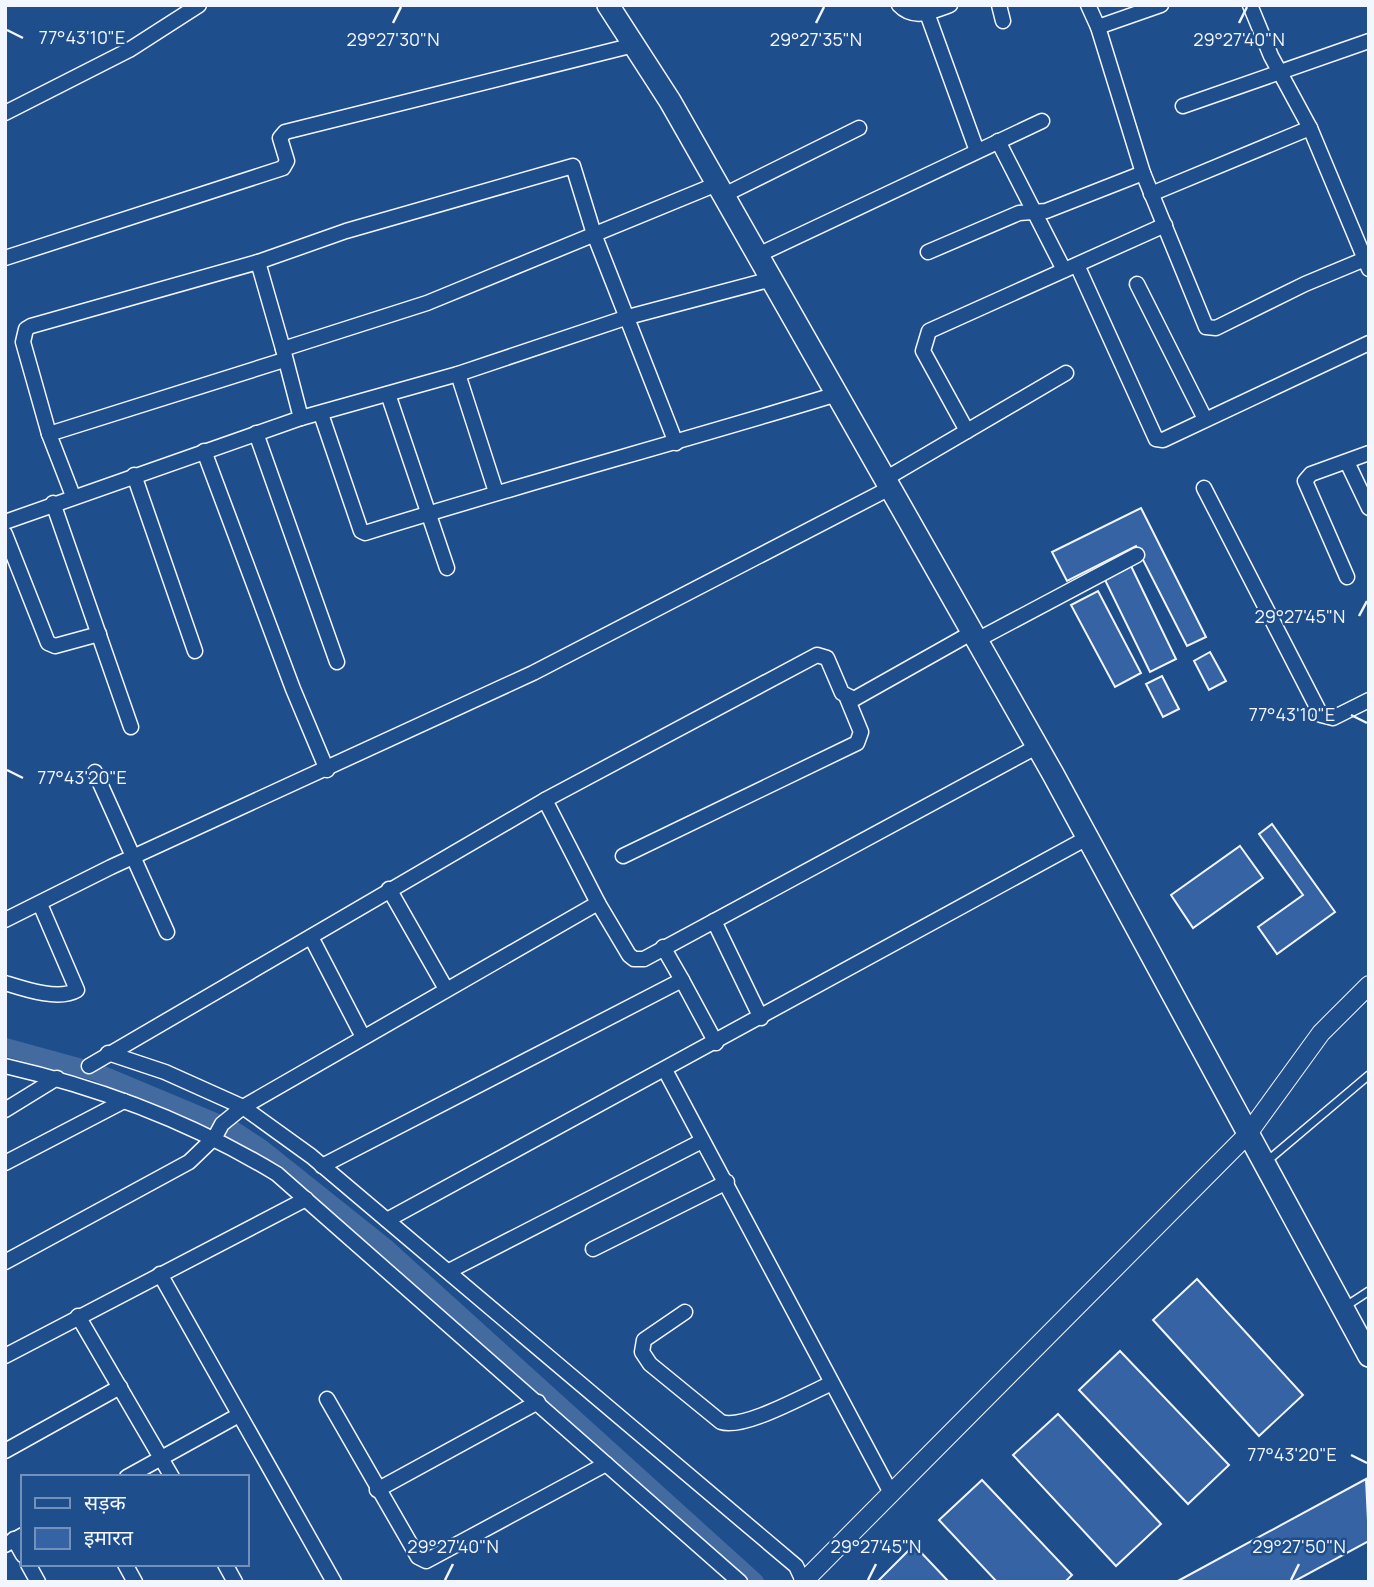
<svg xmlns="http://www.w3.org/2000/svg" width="1374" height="1587" font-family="Manrope,'Noto Sans Devanagari',sans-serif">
<rect width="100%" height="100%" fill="#1f4e8c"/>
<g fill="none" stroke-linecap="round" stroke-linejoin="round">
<path stroke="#446ba0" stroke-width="18" d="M 5,1047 L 96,1072 L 232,1129 L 261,1148 L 385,1247 L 755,1582"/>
</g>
<g fill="#3563a3" stroke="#f2f6ff" stroke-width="2">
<path d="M 1141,508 L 1206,637 L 1187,646 L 1136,546 L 1067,581 L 1052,552 Z"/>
<path d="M 1131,566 L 1176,659 L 1150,672 L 1105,580 Z"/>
<path d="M 1098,591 L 1141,673 L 1115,687 L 1071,605 Z"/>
<path d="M 1210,652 L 1226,681 L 1209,690 L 1194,661 Z"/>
<path d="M 1162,676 L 1179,709 L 1163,717 L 1146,684 Z"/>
<path d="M 1272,824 L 1335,912 L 1277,954 L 1258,927 L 1303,895 L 1259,834 Z"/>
<path d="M 1240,846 L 1263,878 L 1193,928 L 1171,895 Z"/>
<path d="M 1197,1279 L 1303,1395 L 1259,1436 L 1153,1320 Z"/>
<path d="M 1120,1351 L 1229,1465 L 1188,1504 L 1079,1390 Z"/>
<path d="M 1058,1414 L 1161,1524 L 1116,1566 L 1013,1455 Z"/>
<path d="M 1366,1479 L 1369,1541 L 1293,1582 L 1176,1582 Z"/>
<path d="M 982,1480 L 1072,1575 L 1065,1582 L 997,1582 L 939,1520 Z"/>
<path d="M 914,1545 L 949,1582 L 877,1582 Z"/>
</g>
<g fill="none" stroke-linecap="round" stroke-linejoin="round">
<g stroke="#f2f6ff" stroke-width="10">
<g id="service">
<path d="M 1266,1162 L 1369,1075"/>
<path d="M 1346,1306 L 1369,1291"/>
</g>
</g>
<g stroke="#f2f6ff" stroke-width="17">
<g id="minor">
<path d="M 899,5 C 914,21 933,11 950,5"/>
<path d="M 999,5 L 1003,21"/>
<path d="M 1088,5 L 1098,27 L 1143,173 L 1206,327 L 1216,328 L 1305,284 L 1365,259"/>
<path d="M 1250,5 L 1271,56 L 1310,128 L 1369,269"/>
<path d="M 927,13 L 977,151"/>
<path d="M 1098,27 L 1161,5"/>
<path d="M 1183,106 L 1369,41"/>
<path d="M 5,113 L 129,50 L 199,5"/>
<path d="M 998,141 L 1064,270"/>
<path d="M 1151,194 L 1310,128"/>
<path d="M 724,195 L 859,128"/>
<path d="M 928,252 L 1019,213 L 1046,211 L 1143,173"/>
<path d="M 758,255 L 1042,121"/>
<path d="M 5,258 L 283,168 L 287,161 L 280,138 L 285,132 L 634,45"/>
<path d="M 258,262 L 346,231 L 573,166 L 594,234 L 676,443"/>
<path d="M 1077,265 L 1156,439 L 1163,440 L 1369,343"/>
<path d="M 1137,284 L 1205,419"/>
<path d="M 458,374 L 496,492"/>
<path d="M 388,394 L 447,568"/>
<path d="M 321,414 L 361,531 L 365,533 C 522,484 680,442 837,394"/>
<path d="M 301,418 L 283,349 L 427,303 L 717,184"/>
<path d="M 967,431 L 923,351 L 929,331 L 1165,225"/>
<path d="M 256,433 L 337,662"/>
<path d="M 49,434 L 23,342 L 26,329 L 31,326 L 258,262 L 283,349"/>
<path d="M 204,451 L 293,689 L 327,770"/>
<path d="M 1347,462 L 1369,508"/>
<path d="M 134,475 L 195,651"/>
<path d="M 885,479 L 1066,373"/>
<path d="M 1204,488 L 1321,715 L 1333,718 L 1369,700"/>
<path d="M 73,496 L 49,434 L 284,360"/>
<path d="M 53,503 L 131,727"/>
<path d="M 5,522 L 301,418 L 458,374 L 628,317 L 772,279"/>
<path d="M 5,534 L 48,643 L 55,646 L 99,634"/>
<path d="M 1347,577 L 1305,481 L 1311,474 L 1369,453"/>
<path d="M 977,640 L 1137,555"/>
<path d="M 95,772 L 167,932"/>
<path d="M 623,856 L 857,743 L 861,732 L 847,698"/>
<path d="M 389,889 L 446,989"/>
<path d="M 598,903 L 629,955 L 634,959 L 644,959 L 1038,746"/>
<path d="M 5,920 L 111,867 L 533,673 L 890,488"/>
<path d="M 714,921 L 761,1018"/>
<path d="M 311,937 L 363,1037"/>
<path d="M 682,980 L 716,1043"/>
<path d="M 5,983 C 24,989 59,1001 77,990 L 40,904"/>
<path d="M 108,1053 L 165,1072 L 243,1107 L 311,1156 L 796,1566 L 803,1581"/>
<path d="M 5,1066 C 101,1088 193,1123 277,1174 L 740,1582"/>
<path d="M 89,1066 L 545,800 L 817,655 L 827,658 L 842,693 L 854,699 L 973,632"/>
<path d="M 665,1070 L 891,1493"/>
<path d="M 5,1110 L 57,1078"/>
<path d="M 5,1163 L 124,1101"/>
<path d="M 322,1166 L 682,980 L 663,947"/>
<path d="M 387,1220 L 1087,838"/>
<path d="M 593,1249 L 727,1182"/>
<path d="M 5,1262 L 189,1162 L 215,1137 L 222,1124 L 243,1107 L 598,903 L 545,800"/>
<path d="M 449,1271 L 702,1141"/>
<path d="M 160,1274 L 334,1582"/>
<path d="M 685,1312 L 644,1340 L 642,1352 L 650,1364 L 721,1422 C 744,1430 807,1394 830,1384"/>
<path d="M 78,1316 L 172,1477"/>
<path d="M 5,1356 L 306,1199"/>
<path d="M 327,1399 L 418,1557 L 426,1561 L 606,1464"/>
<path d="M 5,1451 L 120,1387"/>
<path d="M 127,1477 L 239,1415"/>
<path d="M 377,1490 L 538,1402"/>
<path d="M 14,1539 L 23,1555"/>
<path d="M 5,1545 L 23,1535"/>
<path d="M 28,1564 L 38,1582"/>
<path d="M 125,1564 L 135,1582"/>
<path d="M 225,1564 L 235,1582"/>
</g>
</g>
<g stroke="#f2f6ff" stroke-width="20">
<path id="tertiary" d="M 803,1582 L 1247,1135 L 1321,1033 L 1369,985"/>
</g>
<g stroke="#f2f6ff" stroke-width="24">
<path id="secondary" d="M 608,5 L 670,101 L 1053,774 L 1369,1356"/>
</g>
<use href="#service" stroke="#1f4e8c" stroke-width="7"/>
<use href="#minor" stroke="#1f4e8c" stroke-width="14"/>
<use href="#tertiary" stroke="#1f4e8c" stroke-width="18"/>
<use href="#secondary" stroke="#1f4e8c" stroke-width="21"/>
</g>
<path fill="none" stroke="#f2f6ff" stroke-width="2.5" d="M 393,23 L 401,7M 816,23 L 824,7M 1239,23 L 1247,7M 7,30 L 23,38M 1359,616 L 1367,601M 1351,715 L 1367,723M 7,770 L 23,778M 1351,1455 L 1367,1463M 445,1580 L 453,1564M 868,1580 L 876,1564M 1291,1580 L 1299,1564"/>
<g font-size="18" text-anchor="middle" fill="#f2f6ff" stroke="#1f4e8c" stroke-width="5" stroke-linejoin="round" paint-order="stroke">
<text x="82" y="44">77°43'10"E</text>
<text x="393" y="46">29°27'30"N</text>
<text x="816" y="46">29°27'35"N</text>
<text x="1239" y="46">29°27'40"N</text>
<text x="1300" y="623">29°27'45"N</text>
<text x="1292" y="721">77°43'10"E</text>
<text x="82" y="784">77°43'20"E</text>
<text x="1292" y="1461">77°43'20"E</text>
<text x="453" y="1553">29°27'40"N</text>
<text x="876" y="1553">29°27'45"N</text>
<text x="1299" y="1553">29°27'50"N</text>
</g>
<rect width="1374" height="1587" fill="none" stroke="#f2f6ff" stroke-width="14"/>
<rect x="21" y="1475" width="228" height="91" fill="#1f4e8c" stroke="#7391ba" stroke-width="2"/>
<rect x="35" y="1498" width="35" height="10" fill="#1f4e8c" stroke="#7391ba" stroke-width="2"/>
<text x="84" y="1510" font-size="21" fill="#f2f6ff">सड़क</text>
<rect x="35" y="1528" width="35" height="21" fill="#3563a3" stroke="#7391ba" stroke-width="2"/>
<text x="84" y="1545" font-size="21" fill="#f2f6ff">इमारत</text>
</svg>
